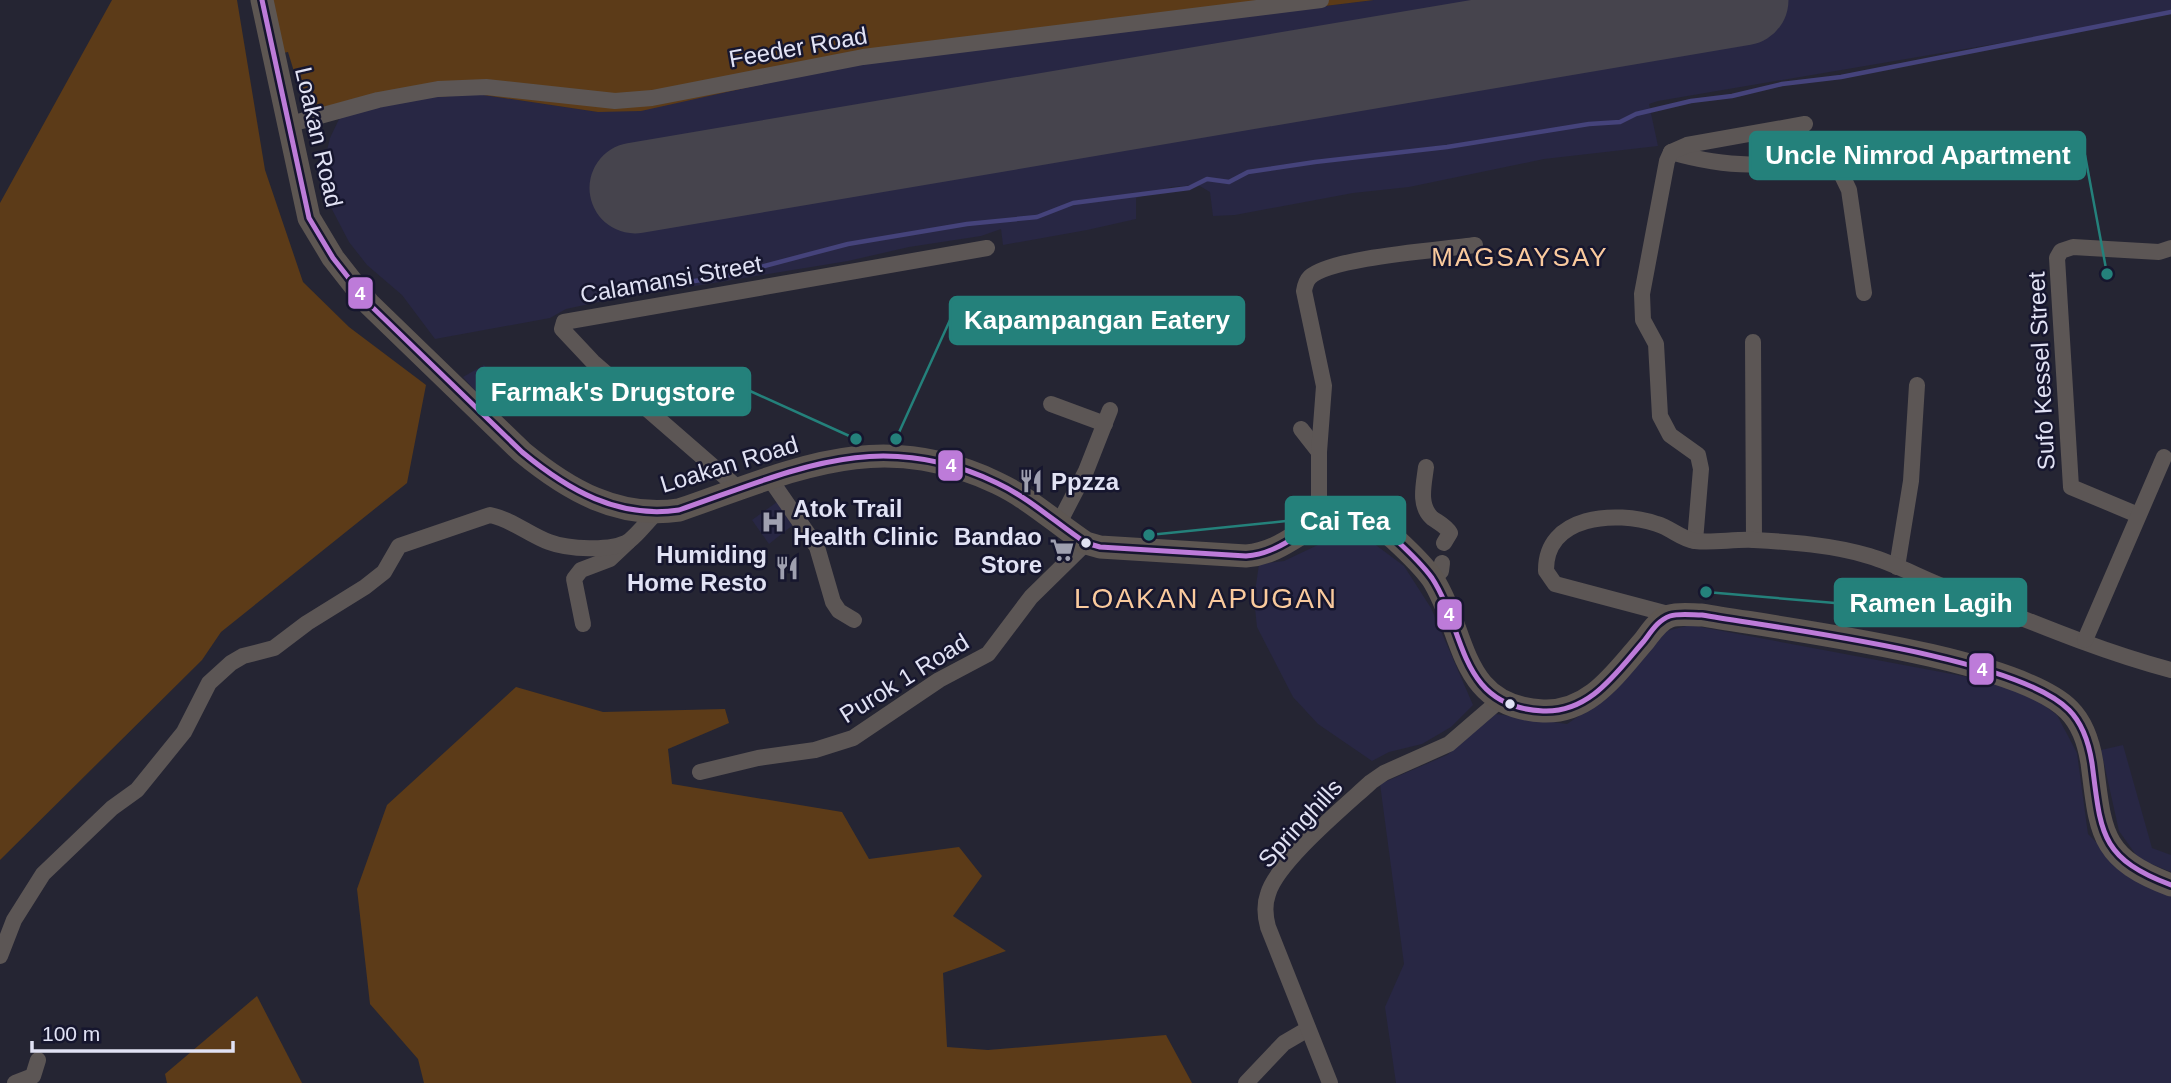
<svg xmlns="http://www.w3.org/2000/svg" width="2171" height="1083" font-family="Helvetica,sans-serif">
<rect width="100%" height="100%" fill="#252533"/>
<g fill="#282744">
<path d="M 1374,0 L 2171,0 L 2171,14 L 1658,101 L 1649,104 L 1658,146 L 1544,159 L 1409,187 L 1353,193 L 1235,215 L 1213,216 L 1210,192 L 1198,185 L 1171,187 L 1136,198 L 1136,219 L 1087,230 L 1003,245 L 1001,229 L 981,236 L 909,247 L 848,261 L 603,301 L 566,309 L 550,318 L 435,339 L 402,295 L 367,265 L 349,242 L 324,194 L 321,175 L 330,138 L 341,115 L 423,98 L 477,94 L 598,112 L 857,63 Z"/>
<path d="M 484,365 L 503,387 L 484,401 L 463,377 Z"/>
<path d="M 777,502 L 793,525 L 769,544 L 752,520 Z"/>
<path d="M 1341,534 L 1369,540 L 1404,566 L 1431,608 L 1473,705 L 1451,727 L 1422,744 L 1389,752 L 1372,761 L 1318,724 L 1293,697 L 1257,627 L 1254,599 L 1259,564 L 1284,561 Z"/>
<path d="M 1690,625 L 2000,683 L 2029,694 L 2057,715 L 2077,753 L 2088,834 L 2134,880 L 2171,895 L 2171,1083 L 1396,1083 L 1385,1007 L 1404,964 L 1380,784 L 1447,755 L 1496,714 L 1567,724 L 1613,693 L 1663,632 Z"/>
<path d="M 2123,745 L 2152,848 L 2171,855 L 2171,872 L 2139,859 L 2119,831 L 2101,750 Z"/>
</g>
<g fill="#5c3b18">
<path d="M 112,0 L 237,0 L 265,170 L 303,282 L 349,327 L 426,385 L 407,483 L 221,632 L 202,660 L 0,860 L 0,203 Z"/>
<path d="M 272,0 L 1374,0 L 857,63 L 641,111 L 598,112 L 477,94 L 422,98 L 341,115 L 303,101 L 288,52 L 283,53 Z"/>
<path d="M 516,687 L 603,712 L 725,709 L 729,723 L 668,749 L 672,784 L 842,812 L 869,859 L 959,847 L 982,876 L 953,916 L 1006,951 L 943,973 L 947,1047 L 988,1050 L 1166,1035 L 1192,1083 L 424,1083 L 418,1059 L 370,1004 L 357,889 L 387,805 Z"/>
<path d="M 257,996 L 302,1083 L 167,1083 L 165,1074 Z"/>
</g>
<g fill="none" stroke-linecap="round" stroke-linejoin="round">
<path stroke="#45437b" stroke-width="4.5" d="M 663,286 L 726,276 L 848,244 L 967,224 L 1037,217 L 1073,203 L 1189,188 L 1207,179 L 1229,182 L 1248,172 L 1315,162 L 1447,147 L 1589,124 L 1620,122 L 1636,114 L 1691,101 L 1732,96 L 1782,84 L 1841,77 L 2171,12"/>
<path stroke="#46444d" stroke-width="91" d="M 635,188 L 1743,0"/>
<g stroke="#5c5655" stroke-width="16">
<path d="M 287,125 L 378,100 L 438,89 L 486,87 L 615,101 L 652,98 L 863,57 L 1321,0"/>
<path d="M 1825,140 L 1849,190 L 1864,293"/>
<path d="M 1671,152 C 1730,169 1771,168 1829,152"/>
<path d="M 1753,342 L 1754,540"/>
<path d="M 1051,404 L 1105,424"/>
<path d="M 1301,429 L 1319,452"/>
<path d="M 1426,467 C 1424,484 1418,505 1432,518 C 1439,523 1446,526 1450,533 L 1444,543"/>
<path d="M 770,479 L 817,547 L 833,602 L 839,611 L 854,620"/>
<path d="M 739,489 L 593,362 L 562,329 L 564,322 L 987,248"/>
<path d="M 2138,515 L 2071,487 L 2057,258 L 2061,251 L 2073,247 L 2159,252 L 2171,248"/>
<path d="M 1319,522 L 1319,452 L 1324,386 L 1304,291 C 1305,285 1306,281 1310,277 C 1332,257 1442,250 1475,245"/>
<path d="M 1059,523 L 1086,471 L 1110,410"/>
<path d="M 1695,541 L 1701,469 L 1698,455 L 1670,435 L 1660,416 L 1656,344 L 1643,320 L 1642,294 L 1667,161 L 1671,152 L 1687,145 L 1805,124"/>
<path d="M 1897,567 L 1911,481 L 1917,385"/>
<path d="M 1433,579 L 1441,571 L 1442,563"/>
<path d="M 1672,615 L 1555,584 L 1546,571 C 1545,515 1616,510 1657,524 C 1671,528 1681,539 1695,541 C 1714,543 1734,539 1754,540 C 1791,542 1833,545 1869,556 C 1896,564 1921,578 1947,588 C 2020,617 2095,650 2171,670"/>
<path d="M 583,624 L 574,579 L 581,570 L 610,559 L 628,542"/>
<path d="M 2085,640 L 2164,457"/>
<path d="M 700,772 L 758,758 L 815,750 L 853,738 L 939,680 L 988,654 L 1031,597 L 1086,543"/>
<path d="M 0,956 L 14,920 L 43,874 L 112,808 L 137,790 L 184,732 L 209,683 L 231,663 L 243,656 L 274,648 L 307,623 L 365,587 L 384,572 L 399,546 L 490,515 C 513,520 528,534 549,542 C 567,549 612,552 629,541 C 638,534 647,522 655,514"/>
<path d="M 15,1083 L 33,1076 L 38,1060"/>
<path d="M 1246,1083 L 1284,1043 L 1308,1029"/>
<path d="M 1330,1083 L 1268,927 C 1265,916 1264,905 1268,894 C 1277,862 1345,806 1371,782 L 1384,773 L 1449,744 L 1500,700"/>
</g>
<path stroke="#5d5652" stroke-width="23" d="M 262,0 L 309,218 L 333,258 L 369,304 L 522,452 C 568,490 618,519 679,510 C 793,471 878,426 997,483 C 1029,498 1056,523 1086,543 L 1100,547 L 1246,556 C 1288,553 1310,517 1343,517 C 1363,517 1381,526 1395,539 C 1408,551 1422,564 1432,578 C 1466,630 1457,707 1543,711 C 1590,713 1616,673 1644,641 C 1651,632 1658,620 1670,616 C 1679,613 1693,615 1702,615 C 1783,629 2017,657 2069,710 C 2083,724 2089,744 2092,763 C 2101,832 2099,858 2171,885"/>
<g stroke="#16162e" stroke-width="10">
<path id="bus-1" d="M 262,0 L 309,218 L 333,258 L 369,304 L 522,452 C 568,490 618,519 679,510 C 793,471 878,426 997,483 C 1029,498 1056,523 1086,543 L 1100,547 L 1246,556 C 1288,553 1310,517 1343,517 C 1363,517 1381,526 1395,539 C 1408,551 1422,564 1432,578 C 1466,630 1457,707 1543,711 C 1590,713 1616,673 1644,641 C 1651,632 1658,620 1670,616 C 1679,613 1693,615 1702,615 C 1783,629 2017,657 2069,710 C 2083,724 2089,744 2092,763 C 2101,832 2099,858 2171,885"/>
</g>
<use href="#bus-1" stroke="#bd7bd9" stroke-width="5"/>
</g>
<defs>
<g id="restaurant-bare" transform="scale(1.89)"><path d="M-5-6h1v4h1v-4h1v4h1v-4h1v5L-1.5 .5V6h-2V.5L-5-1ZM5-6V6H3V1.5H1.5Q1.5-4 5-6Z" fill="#9fa0b0" stroke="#16162e" stroke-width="2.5" paint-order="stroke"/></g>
<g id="hospital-bare" transform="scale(1.89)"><path d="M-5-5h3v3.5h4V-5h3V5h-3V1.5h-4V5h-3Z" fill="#9fa0b0" stroke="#16162e" stroke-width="2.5" paint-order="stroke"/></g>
<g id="supermarket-bare" transform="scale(1.89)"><path d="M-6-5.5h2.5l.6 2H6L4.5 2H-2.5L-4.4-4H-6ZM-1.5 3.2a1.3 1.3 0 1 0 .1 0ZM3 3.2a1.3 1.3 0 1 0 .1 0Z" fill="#9fa0b0" stroke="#16162e" stroke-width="2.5" paint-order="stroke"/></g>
</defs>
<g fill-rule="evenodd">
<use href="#restaurant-bare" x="1031" y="481"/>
<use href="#hospital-bare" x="773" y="522"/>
<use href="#supermarket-bare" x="1062" y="550"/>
<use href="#restaurant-bare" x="787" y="568"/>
</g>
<g fill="#e1e2f4" stroke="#16162e" stroke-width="2.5">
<circle cx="1086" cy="543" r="6"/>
<circle cx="1510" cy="704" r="6"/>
</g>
<g text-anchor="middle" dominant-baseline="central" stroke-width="5" stroke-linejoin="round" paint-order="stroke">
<g font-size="24" fill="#e1e2f4" stroke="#16162e">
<text transform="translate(798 47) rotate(-10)">Feeder Road</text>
<text transform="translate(319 137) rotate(77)">Loakan Road</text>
<text transform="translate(671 279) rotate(-10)">Calamansi Street</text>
<text transform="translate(2041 371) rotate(-93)">Sufo Kessel Street</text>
<text transform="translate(729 464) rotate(-17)">Loakan Road</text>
<text transform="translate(904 678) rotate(-32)">Purok 1 Road</text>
<text transform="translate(1300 823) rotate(-47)">Springhills</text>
</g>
<g font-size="24" font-weight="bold" fill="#e1e2f4" stroke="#16162e" text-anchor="start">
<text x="1051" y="481">Ppzza</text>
<text x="793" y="508">Atok Trail<tspan x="793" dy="28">Health Clinic</tspan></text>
<text x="1042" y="536" text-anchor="end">Bandao<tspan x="1042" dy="28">Store</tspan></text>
<text x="767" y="554" text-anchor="end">Humiding<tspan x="767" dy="28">Home Resto</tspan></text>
</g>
<g font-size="26" letter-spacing="2" fill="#faca9d" stroke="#16162e">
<text x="1520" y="257">MAGSAYSAY</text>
</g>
<g font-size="28" letter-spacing="2" fill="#faca9d" stroke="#16162e">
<text x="1206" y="598">LOAKAN APUGAN</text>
</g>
</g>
<path fill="none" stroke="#24817b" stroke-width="2.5" d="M2107 274L2085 155M896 439L950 320M856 439L750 391M1149 535L1286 521M1706 592L1835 603"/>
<g fill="#24817b" stroke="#16162e" stroke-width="2.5">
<circle cx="2107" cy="274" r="7"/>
<circle cx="896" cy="439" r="7"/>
<circle cx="856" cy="439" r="7"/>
<circle cx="1149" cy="535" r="7"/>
<circle cx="1706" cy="592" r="7"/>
</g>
<g fill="#24817b" stroke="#24817b" stroke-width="2.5">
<rect x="1750" y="132" width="335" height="47" rx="7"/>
<rect x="950" y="297" width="294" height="47" rx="7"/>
<rect x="477" y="368" width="273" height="47" rx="7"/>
<rect x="1286" y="497" width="119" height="47" rx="7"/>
<rect x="1835" y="579" width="191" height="47" rx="7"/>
</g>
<g font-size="26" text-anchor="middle" font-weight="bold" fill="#fff">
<text x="1918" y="164">Uncle Nimrod Apartment</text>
<text x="1097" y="329">Kapampangan Eatery</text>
<text x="613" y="401">Farmak's Drugstore</text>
<text x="1345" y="530">Cai Tea</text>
<text x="1931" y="612">Ramen Lagih</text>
</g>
<g stroke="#16162e" stroke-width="2.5">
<rect x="347" y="276" width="27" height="34" rx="7" fill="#bd7bd9"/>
<rect x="937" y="449" width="27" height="33" rx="7" fill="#bd7bd9"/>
<rect x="1436" y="598" width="27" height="33" rx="7" fill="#bd7bd9"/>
<rect x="1968" y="652" width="27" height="34" rx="7" fill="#bd7bd9"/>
</g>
<g font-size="19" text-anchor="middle" font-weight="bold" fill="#fff">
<text x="360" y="300">4</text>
<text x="951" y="472">4</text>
<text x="1449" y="621">4</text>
<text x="1982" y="676">4</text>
</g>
<path d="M32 1041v10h201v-10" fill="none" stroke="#e1e2f4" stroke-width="3.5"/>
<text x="42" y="1041" font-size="21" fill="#e1e2f4" stroke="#16162e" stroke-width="5" paint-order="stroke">100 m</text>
</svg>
